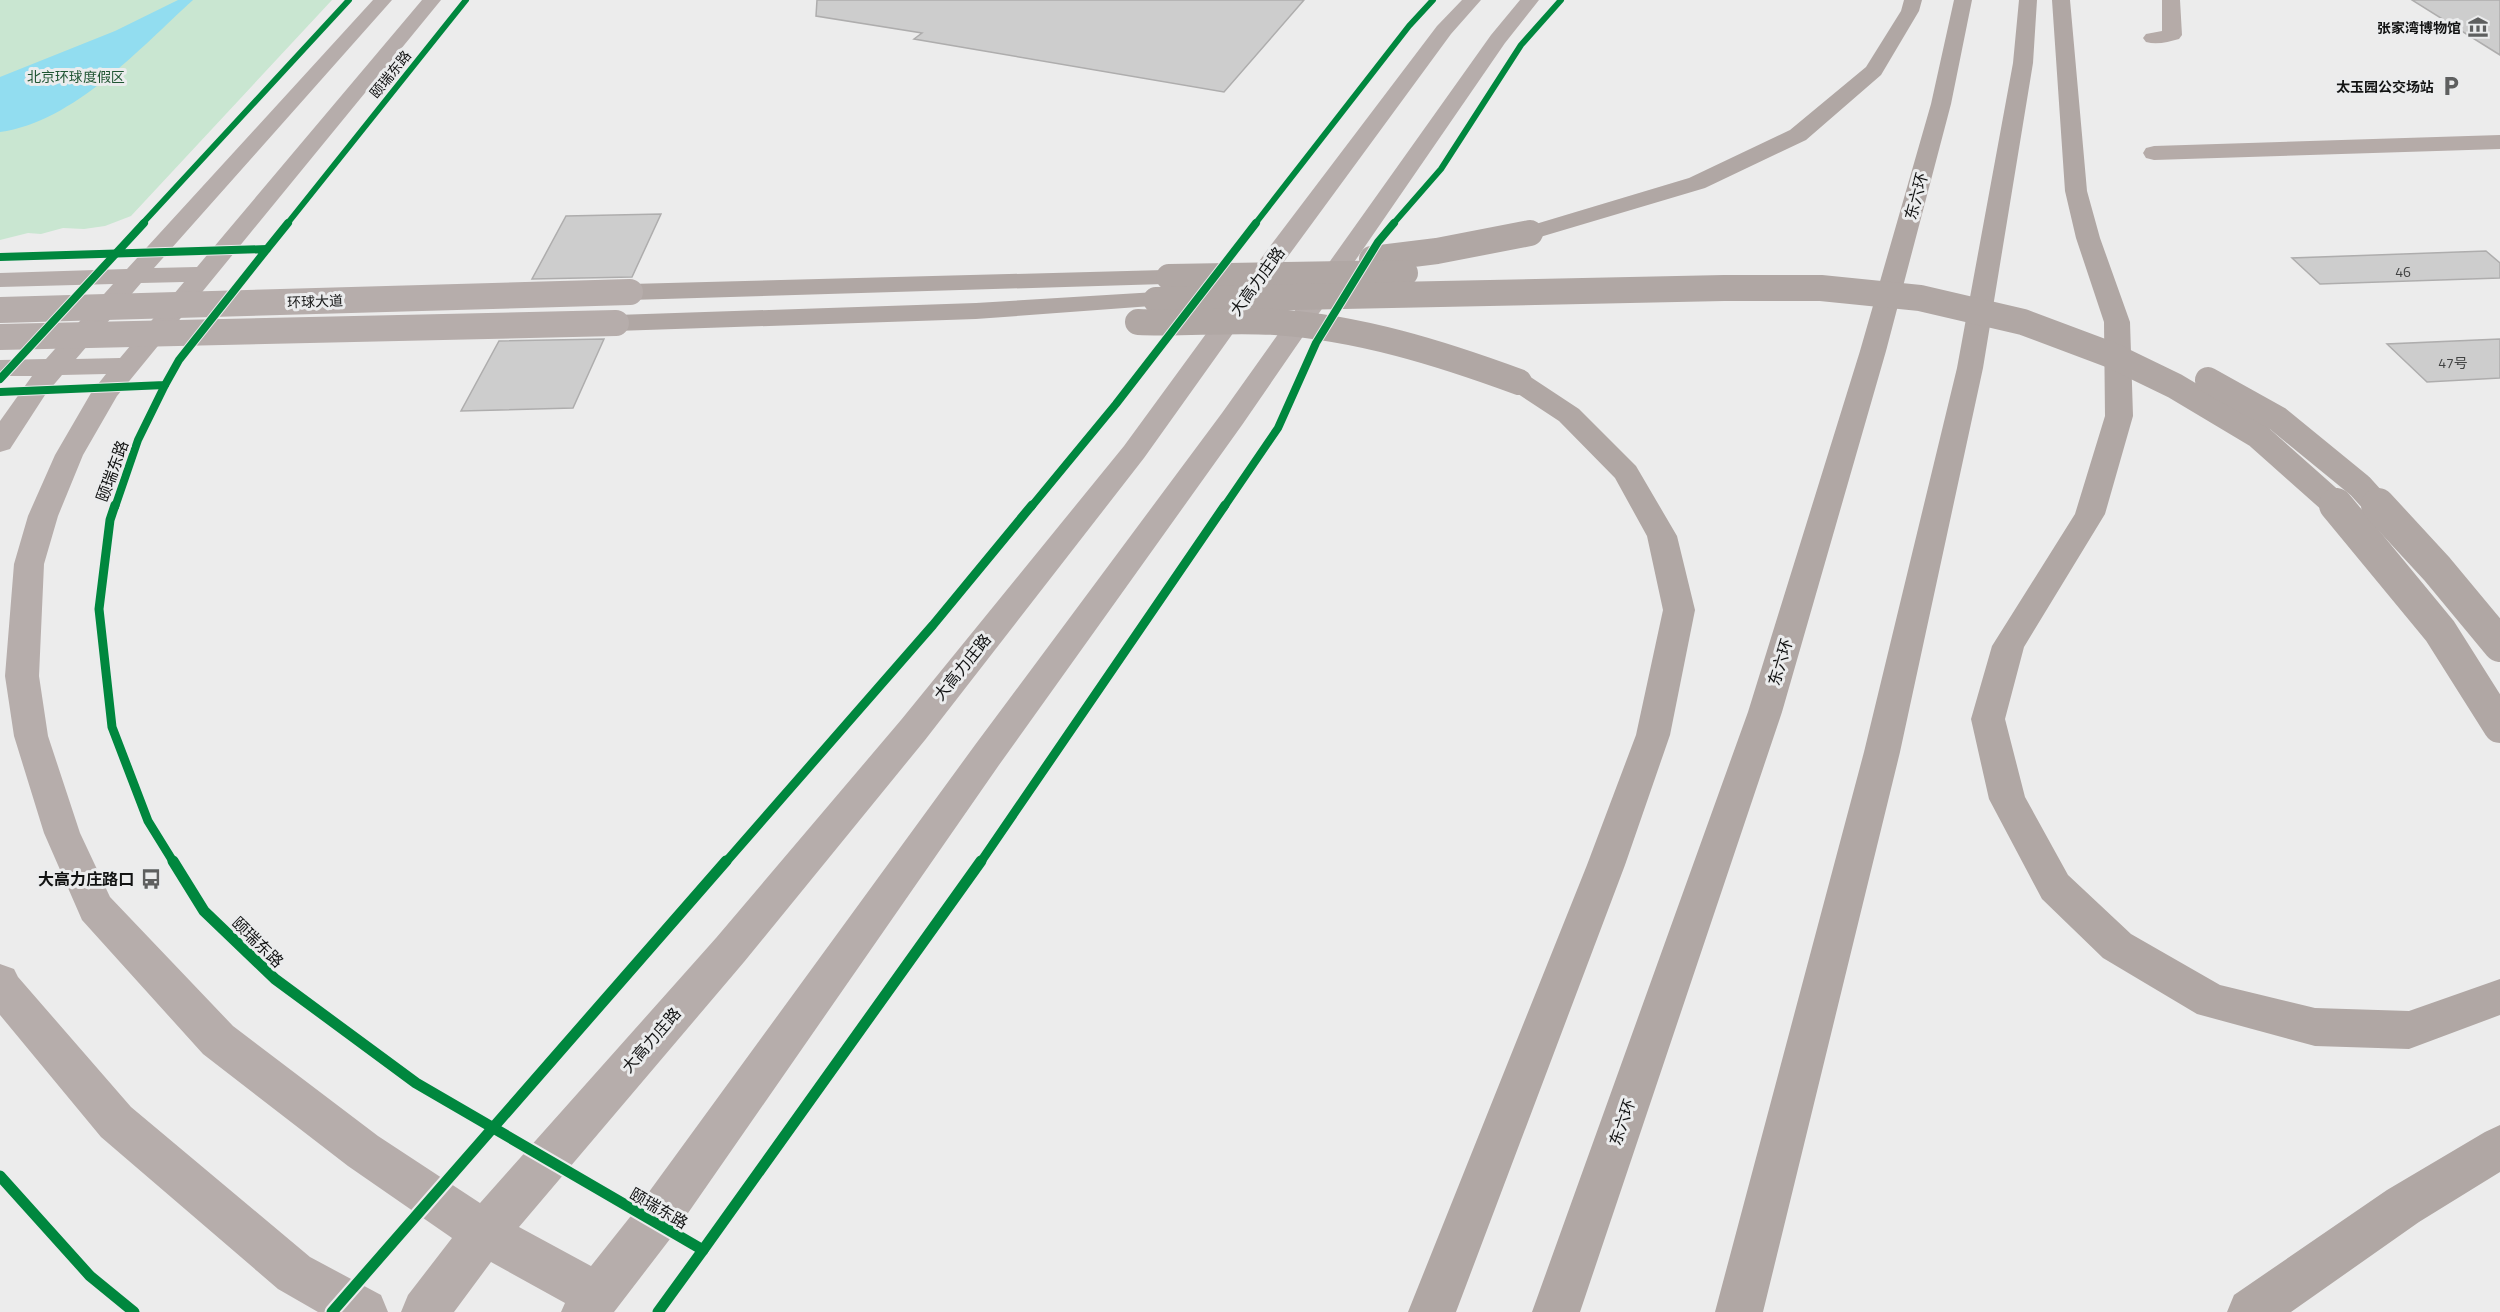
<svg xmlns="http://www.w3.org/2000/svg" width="2500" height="1312" font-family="'Titillium Web','Noto Sans SC',sans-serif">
<rect width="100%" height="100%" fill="#ececec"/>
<path fill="#c9e6d1" d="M 0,0 L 332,0 L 131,216 L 105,226 L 84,229 L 63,228 L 41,234 L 28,233 L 0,240 Z"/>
<path fill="#92ddf0" d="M 178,0 L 193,0 C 140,48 74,122 0,132 L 0,77 L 115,31 Z"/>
<g fill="#cdcdcd" stroke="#aeadad" stroke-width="1.5">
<path d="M 817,0 L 1304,0 L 1224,92 L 914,39 L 922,33 L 816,16 Z"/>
<path d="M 2412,0 L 2500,0 L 2500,55 Z"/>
<path d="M 661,214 L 632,277 L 532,279 L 566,216 Z"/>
<path d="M 2486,251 L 2500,263 L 2500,278 L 2320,284 L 2292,258 Z"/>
<path d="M 604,339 L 573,408 L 461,411 L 499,341 Z"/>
<path d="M 2500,339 L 2500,378 L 2427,382 L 2387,344 Z"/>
</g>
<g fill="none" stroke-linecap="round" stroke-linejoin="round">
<g fill="#b5aba8" fill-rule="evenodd">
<path d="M 2162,0 L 2180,0 L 2182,35 L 2179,39 C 2168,42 2157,45 2146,42 L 2143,38 L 2146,34 L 2162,31 Z"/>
<path d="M 2500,135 L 2500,149 L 2154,160 L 2146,158 L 2143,153 L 2146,148 L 2154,146 Z"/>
</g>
<g fill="#b6adab" fill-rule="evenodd">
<path d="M 373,0 L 392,0 L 154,268 L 197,267 L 422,0 L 441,0 L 117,396 L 83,455 L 58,516 L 44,564 L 39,676 L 48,736 L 80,833 L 110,897 L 233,1026 L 378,1136 L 480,1203 L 716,938 L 901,720 L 1124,446 L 1268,249 L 1437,26 L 1462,0 L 1481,0 L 1451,34 L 1286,259 L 1144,458 L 925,740 L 744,962 L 519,1227 L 591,1266 L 638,1207 L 975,745 L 1222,413 L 1491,35 L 1520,0 L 1539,0 L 1505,43 L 1242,425 L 999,765 L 670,1239 L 614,1312 L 561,1312 L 565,1303 L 491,1262 L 454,1312 L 401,1312 L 408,1295 L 452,1238 L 348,1166 L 203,1054 L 82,920 L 44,833 L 14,736 L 5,676 L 14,564 L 28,516 L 55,455 L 91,393 L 106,374 L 62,375 L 45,395 L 10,449 L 0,452 L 0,421 L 32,376 L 0,376 L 0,360 L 46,359 L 113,284 L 0,287 L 0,273 L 127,269 ZM 184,282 L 120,358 L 76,359 L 141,283 Z"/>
<path d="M 0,964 L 14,969 L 18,977 L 131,1107 L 310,1257 L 381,1295 L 388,1312 L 318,1312 L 278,1289 L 101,1137 L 0,1015 Z"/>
</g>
<g fill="#b0a7a4" fill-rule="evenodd">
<path d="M 1904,0 L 1922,0 L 1919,11 L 1881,75 L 1806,140 L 1705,188 L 1530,240 L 1522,238 L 1518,233 L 1522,228 L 1689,178 L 1790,130 L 1866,67 L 1901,11 Z"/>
<path d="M 1954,0 L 1972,0 L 1951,104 L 1886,351 L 1782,712 L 1580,1312 L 1532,1312 L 1748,712 L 1860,351 L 1931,104 Z"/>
<path d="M 2019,0 L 2037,0 L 2033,63 L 1983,368 L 1900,752 L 1763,1312 L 1715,1312 L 1864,752 L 1957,368 L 2013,63 Z"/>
<path d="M 2052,0 L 2070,0 L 2087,191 L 2100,238 L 2130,322 L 2133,416 L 2105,514 L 2024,647 L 2005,719 L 2025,797 L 2068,875 L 2131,934 L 2220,985 L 2315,1008 L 2409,1011 L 2500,979 L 2500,1015 L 2409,1049 L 2315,1046 L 2197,1014 L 2103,958 L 2042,899 L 1989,799 L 1971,719 L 1992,646 L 2075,514 L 2105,416 L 2104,322 L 2076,238 L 2065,191 Z"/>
<path d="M 1164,270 L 1173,272 L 1176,277 L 1173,282 L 1164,284 L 630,300 L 621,297 L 617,292 L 621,287 L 630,284 Z"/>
<path d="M 1156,292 L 1165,295 L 1169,300 L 1165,305 L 976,319 L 616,331 L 607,328 L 603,323 L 607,318 L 616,315 L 976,303 Z"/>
<path d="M 1519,374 L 1529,376 L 1579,409 L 1636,466 L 1677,536 L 1695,610 L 1670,735 L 1625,865 L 1456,1312 L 1408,1312 L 1587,865 L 1636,735 L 1663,610 L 1647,536 L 1615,478 L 1559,421 L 1509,388 L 1505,382 L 1509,376 Z"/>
<path d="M 2500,1125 L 2500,1172 L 2419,1222 L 2291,1312 L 2227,1312 L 2234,1295 L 2387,1190 L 2485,1132 Z"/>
</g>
<g stroke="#b6adab" stroke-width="26">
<path d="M 0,310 L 630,292"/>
<path d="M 0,337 L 616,323"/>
</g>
<g stroke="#b0a7a4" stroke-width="26">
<path d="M 1372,259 L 1437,251 L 1530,233"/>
<path d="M 1169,277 L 1405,273"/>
<path d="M 1156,300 L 1724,288 L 1821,288 L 1920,298 L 2023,322 L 2111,355 L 2175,386 L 2257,435 L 2338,507"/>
<path d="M 1138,322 C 1184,324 1230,319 1275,322 C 1360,328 1440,353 1519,382"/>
<path d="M 2208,380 L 2278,419 L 2360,486 L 2379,507"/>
</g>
<g stroke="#b0a7a4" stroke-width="34">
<path d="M 2336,505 L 2440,631 L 2500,726"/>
<path d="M 2378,505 L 2437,569 L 2500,645"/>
</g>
<g stroke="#ebeced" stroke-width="8">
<g id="cycleway-far3">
<path d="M 142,224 L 349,0"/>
<path d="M 287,224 L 466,0"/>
<path d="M 1255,224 L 1409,26 L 1433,0"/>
<path d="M 1393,224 L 1441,169 L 1521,45 L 1561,0"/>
</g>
</g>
<g stroke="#ebeced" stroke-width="10">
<g id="cycleway-far2">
<path d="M 267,249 L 288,223"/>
<path d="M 0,257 L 267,249 L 179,360 L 165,385 L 0,392"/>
<path d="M 0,379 L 144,223"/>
<path d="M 115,507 L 138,440 L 165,385"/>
<path d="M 1031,507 L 1116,404 L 1256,223"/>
<path d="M 1224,507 L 1278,428 L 1316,343 L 1378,242 L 1394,223"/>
</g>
</g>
<g stroke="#ebeced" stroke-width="13">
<g id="cycleway-far1">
<path d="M 115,505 L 110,520 L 99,609 L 112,727 L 148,821 L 174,863"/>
<path d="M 725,863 L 933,625 L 1032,505"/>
<path d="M 980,863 L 1225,505"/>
</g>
</g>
<g stroke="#ebeced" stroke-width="15">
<g id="cycleway">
<path d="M 173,861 L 204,911 L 275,979 L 416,1083 L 703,1250 L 658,1312"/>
<path d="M 0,1176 L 90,1276 L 134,1312"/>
<path d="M 703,1250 L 981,861"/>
<path d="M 332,1312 L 726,861"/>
</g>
</g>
<use href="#cycleway-far3" stroke="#00873e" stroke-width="6"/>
<use href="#cycleway-far2" stroke="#00873e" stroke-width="8"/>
<use href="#cycleway-far1" stroke="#00873e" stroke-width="9"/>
<use href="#cycleway" stroke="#00873e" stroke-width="11"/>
</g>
<defs>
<g id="museum-bare" transform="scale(1.62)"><path d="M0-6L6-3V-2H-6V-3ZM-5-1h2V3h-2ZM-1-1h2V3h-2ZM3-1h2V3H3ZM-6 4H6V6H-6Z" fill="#5e5f5f" stroke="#ebeced" stroke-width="2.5" paint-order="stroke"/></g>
<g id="parking-bare" transform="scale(1.62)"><path d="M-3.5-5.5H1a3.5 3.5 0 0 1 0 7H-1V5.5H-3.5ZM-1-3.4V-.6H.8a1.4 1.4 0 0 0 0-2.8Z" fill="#5e5f5f" stroke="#ebeced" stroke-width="2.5" paint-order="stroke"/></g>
<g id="bus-bare" transform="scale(1.62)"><path d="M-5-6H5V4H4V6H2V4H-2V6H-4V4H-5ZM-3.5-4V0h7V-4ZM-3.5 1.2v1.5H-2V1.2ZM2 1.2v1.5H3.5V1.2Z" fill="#5e5f5f" stroke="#ebeced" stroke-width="2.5" paint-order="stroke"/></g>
</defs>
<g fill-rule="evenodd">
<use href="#museum-bare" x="2478" y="27"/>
<use href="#parking-bare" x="2451" y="86"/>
<use href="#bus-bare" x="151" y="879"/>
</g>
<g text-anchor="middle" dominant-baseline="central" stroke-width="6" stroke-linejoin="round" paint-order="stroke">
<g font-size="14" font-weight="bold" fill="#121313" stroke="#ebeced" text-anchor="end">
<text x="2461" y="27">张家湾博物馆</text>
<text x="2434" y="86">太玉园公交场站</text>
</g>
<g font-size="14" fill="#121313" stroke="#ebeced">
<text transform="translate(390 74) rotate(-51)">颐瑞东路</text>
<text transform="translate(315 301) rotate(-2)">环球大道</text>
</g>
<g font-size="14" fill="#205533" stroke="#ebeced">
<text x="76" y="76">北京环球度假区</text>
</g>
<g font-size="14" fill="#414242">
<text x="2403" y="271">46</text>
<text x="2453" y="362">47号</text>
</g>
<g font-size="16" fill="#121313" stroke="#ebeced">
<text transform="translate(1916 196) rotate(-75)">东六环</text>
<text transform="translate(1257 281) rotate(-54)">大高力庄路</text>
<text transform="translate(112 471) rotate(-70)">颐瑞东路</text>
<text transform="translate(1780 662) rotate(-73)">东六环</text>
<text transform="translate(962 667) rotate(-51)">大高力庄路</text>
<text transform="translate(258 942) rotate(44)">颐瑞东路</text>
<text transform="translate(651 1040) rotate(-49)">大高力庄路</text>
<text transform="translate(1622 1122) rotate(-71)">东六环</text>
<text transform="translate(659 1208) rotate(30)">颐瑞东路</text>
</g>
<g font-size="16" font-weight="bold" fill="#121313" stroke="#ebeced" text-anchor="end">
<text x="134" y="879">大高力庄路口</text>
</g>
</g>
</svg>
